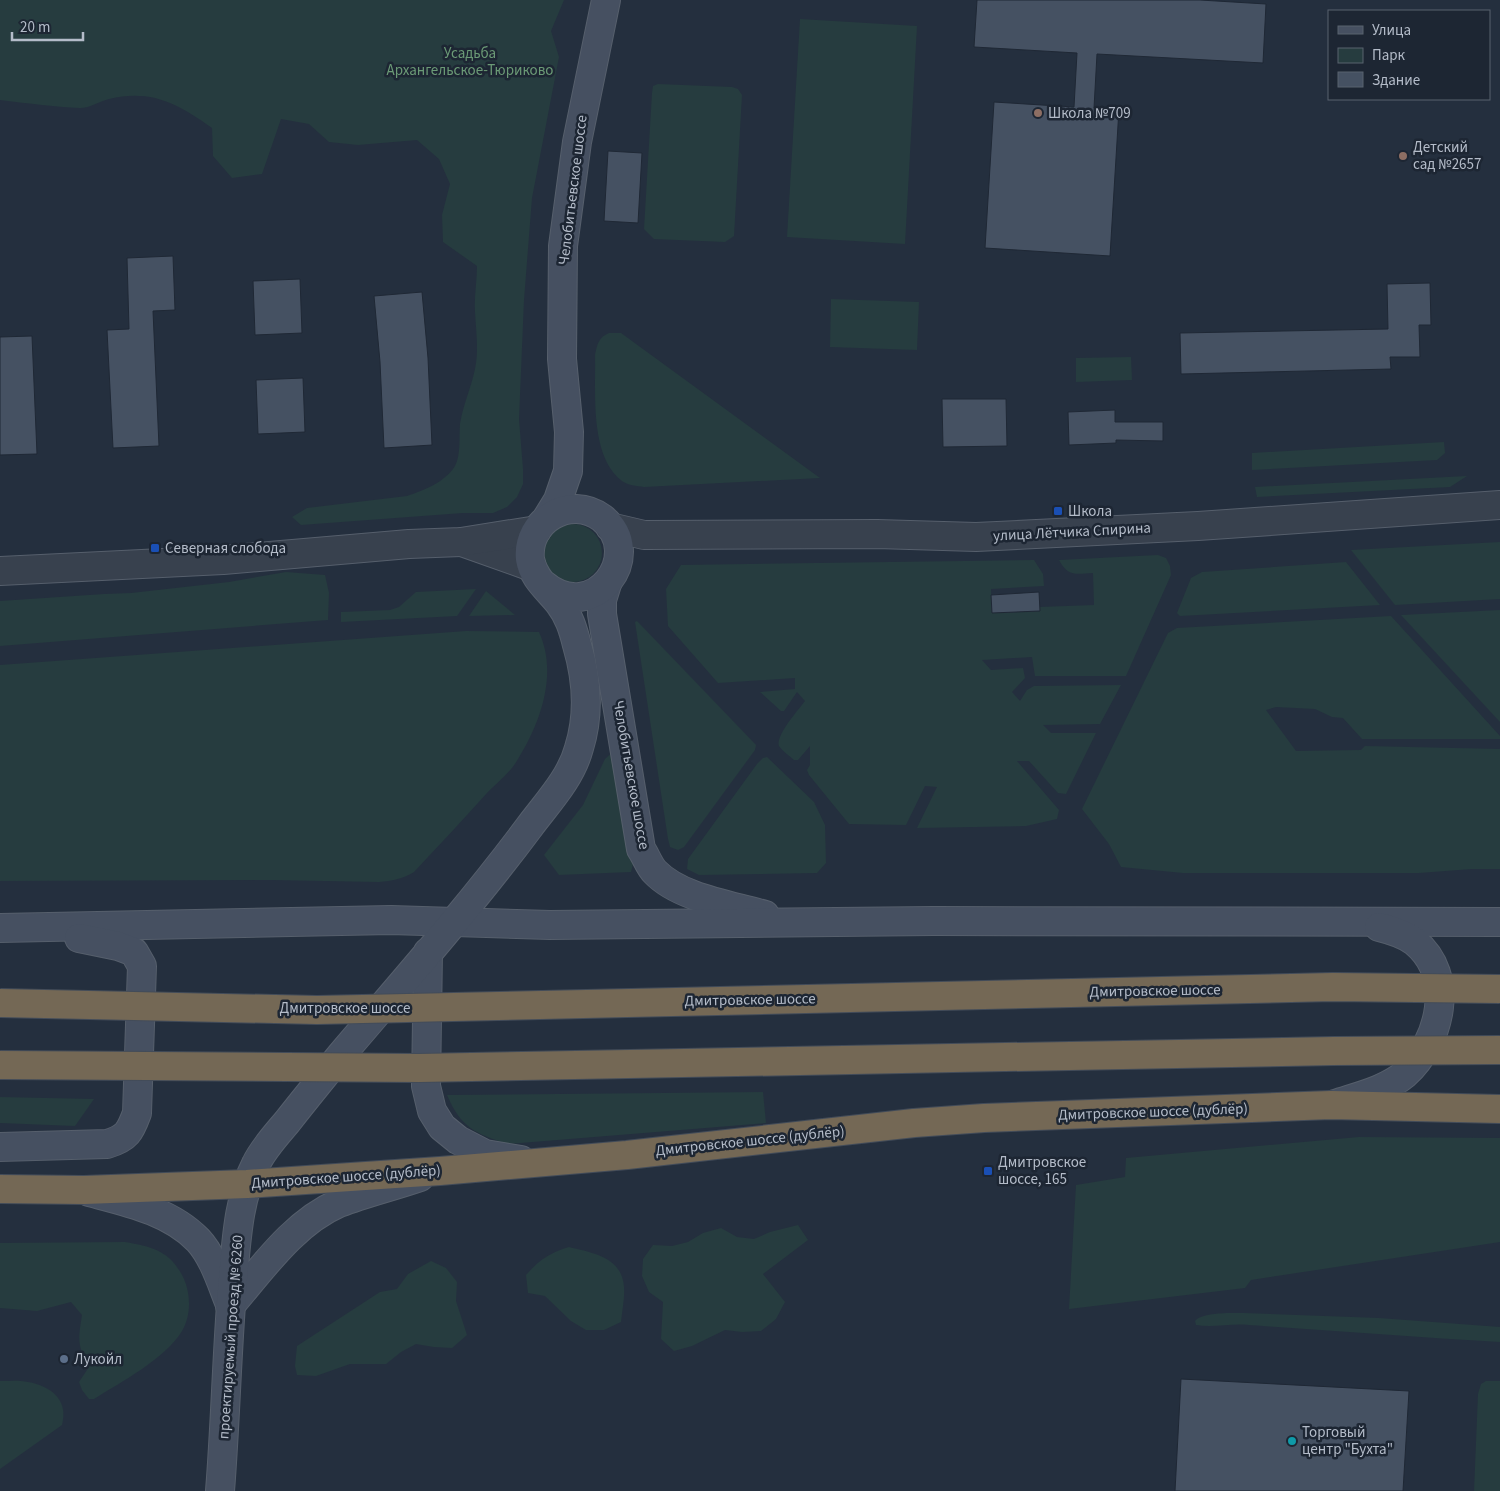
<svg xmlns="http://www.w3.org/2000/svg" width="1500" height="1491" font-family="'Source Sans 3',sans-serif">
<rect width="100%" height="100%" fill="#242f3e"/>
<g fill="#263c3f">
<path d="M 0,0 L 564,0 L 551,31 L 559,57 L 532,198 L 524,300 L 519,419 L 523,469 L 523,484 L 517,497 L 507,507 L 493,513 L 463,513 L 301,525 L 292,517 L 307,508 L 407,496 C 425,490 445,482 455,466 C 461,455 459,436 460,424 C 463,405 471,388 475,369 C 479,350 476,331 475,312 C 474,297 477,281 477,266 L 443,242 L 442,215 L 450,184 L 439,159 L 417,140 L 358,145 L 329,142 L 309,124 L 281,119 L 262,174 L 232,178 L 213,156 L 212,128 C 178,104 152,89 109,99 C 100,101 90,108 80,108 C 54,107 26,103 0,100 Z"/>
<path d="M 800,19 L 917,26 L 905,244 L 787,237 Z"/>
<path d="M 658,84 L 732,87 L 738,89 L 742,95 L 734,236 L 725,242 L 654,239 L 644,229 L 652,93 L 653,86 Z"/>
<path d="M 831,299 L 919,302 L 917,350 L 830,347 Z"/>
<path d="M 609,333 L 621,333 L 820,478 L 644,487 C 637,486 627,485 622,481 C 589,456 596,392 595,355 C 597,344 599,337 609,333 Z"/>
<path d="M 1131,357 L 1132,380 L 1076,382 L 1076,358 Z"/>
<path d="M 1444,442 L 1445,453 L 1437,460 L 1252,470 L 1252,453 Z"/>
<path d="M 1467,476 L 1450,487 L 1257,497 L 1255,487 Z"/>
<circle cx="573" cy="553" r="29"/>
<path d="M 1500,542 L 1500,599 L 1395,605 L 1351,550 Z"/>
<path d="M 1158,555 L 1166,558 L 1170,566 L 1171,575 L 1126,676 L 1035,676 L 1032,657 L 982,660 L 991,670 L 1023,668 L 1025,678 L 1012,692 L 1020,701 L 1027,690 L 1034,686 L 1121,685 L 1100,724 L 1043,725 L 1051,733 L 1096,733 L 1066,794 L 1058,793 L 1029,761 L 1017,761 L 1059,810 L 1057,819 L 1026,826 L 917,828 L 937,787 L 925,786 L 906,825 L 849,824 L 809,775 L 807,770 L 810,765 L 810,746 L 798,760 L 794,760 C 790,756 782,751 779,746 C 775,736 799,709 805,701 L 797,692 L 784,711 L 781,711 L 760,692 L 795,689 L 795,678 L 718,683 L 668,626 L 666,589 L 681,565 L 1034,560 L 1043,574 L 1044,586 L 991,589 L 992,613 L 1039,611 L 1039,607 L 1094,605 L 1093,573 C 1076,574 1068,577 1059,560 Z"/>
<path d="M 1346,562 L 1380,605 L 1180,616 L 1177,613 L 1191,578 L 1202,572 Z"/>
<path d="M 286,572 L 325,575 L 329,593 L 328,620 L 0,646 L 0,601 L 104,594 L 131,593 L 229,582 Z"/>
<path d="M 476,589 L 457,616 L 341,622 L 341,612 L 390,610 L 399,607 L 416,592 Z"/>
<path d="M 486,591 L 515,615 L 469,616 Z"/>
<path d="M 1500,610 L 1500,722 L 1401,615 Z"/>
<path d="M 1391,616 L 1500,736 L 1500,739 L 1362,739 L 1343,718 L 1332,717 L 1315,709 L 1276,707 L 1266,710 L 1296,751 L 1361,750 L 1365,746 L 1500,749 L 1500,869 L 1472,869 L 1419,873 L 1183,873 L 1121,867 L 1109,844 L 1082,809 L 1168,633 L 1177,628 Z"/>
<path d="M 637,621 L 756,745 L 755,750 L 684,847 L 678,850 L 670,847 L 668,839 L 635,622 Z"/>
<path d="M 466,631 L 539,632 C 558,673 541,722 518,759 C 511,772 497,783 487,793 C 463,820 438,846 414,872 C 402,879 392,881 379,882 L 271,880 L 0,881 L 0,665 Z"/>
<path d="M 615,750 L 634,860 L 631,872 L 559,875 L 544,855 L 583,805 L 605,759 Z"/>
<path d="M 767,757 L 814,802 L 825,825 L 826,863 L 817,873 L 699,875 L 687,869 L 688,859 L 757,764 L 763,758 Z"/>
<path d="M 763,1092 L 766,1123 L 507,1144 C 475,1133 461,1128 447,1095 Z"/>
<path d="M 0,1097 L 94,1099 L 75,1126 L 0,1123 Z"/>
<path d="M 1359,1137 L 1500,1138 L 1500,1242 L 1251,1280 L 1245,1288 L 1069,1309 L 1076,1185 L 1125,1177 L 1126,1158 Z"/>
<path d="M 798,1225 L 808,1240 L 763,1274 L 785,1302 L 776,1319 L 761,1331 L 742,1332 L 725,1330 L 692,1346 L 674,1351 L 661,1339 L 663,1302 L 649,1292 L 642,1276 L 643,1259 L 653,1245 L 672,1246 L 688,1242 L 703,1233 L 721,1228 L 737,1237 L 754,1239 L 770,1232 Z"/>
<path d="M 125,1242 C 153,1247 171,1251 184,1279 C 191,1295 191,1316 182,1331 C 165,1359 121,1382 94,1399 L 89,1399 L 82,1390 L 79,1382 L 89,1367 C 77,1345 78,1340 82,1315 L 71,1302 L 37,1311 L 0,1308 L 0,1243 Z"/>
<path d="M 569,1247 C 593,1253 622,1257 624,1287 C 625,1298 622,1311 621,1322 L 604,1330 L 586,1330 L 571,1321 L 545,1296 L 528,1293 L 526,1275 C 540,1259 550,1253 569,1247 Z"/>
<path d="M 431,1261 L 446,1268 L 457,1282 L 456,1301 L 467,1335 L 452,1348 L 434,1347 L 416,1344 L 401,1352 L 386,1364 L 350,1364 L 316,1376 L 297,1375 L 295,1366 L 297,1346 L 380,1292 L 397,1289 L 408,1274 Z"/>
<path d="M 1243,1313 L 1379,1318 L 1500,1327 L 1500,1342 C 1416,1337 1333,1331 1249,1325 C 1231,1323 1214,1328 1196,1325 L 1195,1321 C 1202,1312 1231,1313 1243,1313 Z"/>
<path d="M 0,1381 C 9,1381 19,1380 28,1382 C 51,1386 69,1400 62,1425 L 0,1469 Z"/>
<path d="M 1486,1381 L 1500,1381 L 1500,1491 L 1474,1491 L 1478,1394 L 1481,1384 Z"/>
</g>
<g fill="#455162" stroke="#1f2835">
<path d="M 977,0 L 1200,0 L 1266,4 L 1263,63 L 1097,54 L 1094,108 L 1119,109 L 1110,256 L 985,248 L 994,102 L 1074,107 L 1077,53 L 974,47 Z"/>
<path d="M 608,151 L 642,153 L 638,223 L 604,221 Z"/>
<path d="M 173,256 L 175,310 L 153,311 L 159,446 L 113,448 L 107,330 L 129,329 L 127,258 Z"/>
<path d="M 300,279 L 302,333 L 255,335 L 253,281 Z"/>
<path d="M 1430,283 L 1431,325 L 1419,325 L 1420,357 L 1390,357 L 1391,369 L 1181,374 L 1180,333 L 1388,329 L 1387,284 Z"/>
<path d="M 422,292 L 428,358 L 432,445 L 384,448 L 380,362 L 374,296 Z"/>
<path d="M 32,336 L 37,454 L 0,455 L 0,337 Z"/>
<path d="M 303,378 L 305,432 L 258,434 L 256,380 Z"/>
<path d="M 942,399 L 1006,399 L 1007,446 L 943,447 Z"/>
<path d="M 1115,410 L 1115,422 L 1163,422 L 1163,441 L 1116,440 L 1116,443 L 1069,445 L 1068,412 Z"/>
<path d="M 1039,592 L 1040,611 L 992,613 L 991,595 Z"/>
<path d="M 1181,1379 L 1409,1391 L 1403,1491 L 1175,1491 Z"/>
</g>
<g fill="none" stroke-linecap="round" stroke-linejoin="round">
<g stroke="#565f6c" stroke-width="30">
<g id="street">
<path d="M 610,527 L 644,535 L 877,534 L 976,537 L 1198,526 L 1500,505"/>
<path d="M 462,542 L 532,567"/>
<path d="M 0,571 L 223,560 L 409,544 L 461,542 L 537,530"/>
</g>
</g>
<g stroke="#565f6c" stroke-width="30">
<g id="secondary">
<path d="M 547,518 L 558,500 L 568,471 L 569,432 L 562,359 L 563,246 L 577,142 L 606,0"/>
<path d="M 607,584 L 602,600 L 602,614 L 641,849 C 646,856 649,866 655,872 C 680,898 731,905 765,915"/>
<path d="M 0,928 L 391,920 L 550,925 L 934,921 L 1500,922"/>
<path d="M 428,952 L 426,1086 L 432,1111 L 442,1127 L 458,1140 L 485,1154 L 521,1160"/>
<path d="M 1335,1104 C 1359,1096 1386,1090 1405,1074 C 1441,1041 1456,976 1415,942 C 1405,934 1391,930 1379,927"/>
<path d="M 0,1147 L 107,1144 C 127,1138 130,1132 137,1113 L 142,966 L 134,952 L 118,946 L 79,938"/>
<path d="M 89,1192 C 127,1202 170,1211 198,1240 C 213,1256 221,1282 229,1302"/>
<path d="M 230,1306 C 262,1269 293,1223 339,1203 C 365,1193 394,1186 420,1177"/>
<path d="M 220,1491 C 226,1416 227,1341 234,1267 C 237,1233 240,1195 256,1164 C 263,1149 276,1135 287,1122 C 305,1099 323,1077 341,1055 C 405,980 471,905 530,826 C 548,802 571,778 579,748 C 590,713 587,679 577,645 C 573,629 569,616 559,603 C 548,589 533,578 530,559 C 526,521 570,494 602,518 C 647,554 594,627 543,584"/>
</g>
</g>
<g stroke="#434c59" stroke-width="30">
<path id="highway" d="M 0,1189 L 84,1190 L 247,1184 L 440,1171 L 627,1155 L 914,1123 L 984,1118 L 1331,1105 L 1500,1109"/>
</g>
<use href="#street" stroke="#38414e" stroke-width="28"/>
<use href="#secondary" stroke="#465061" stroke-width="28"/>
<use href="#highway" stroke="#746855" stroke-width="28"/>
<g stroke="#434c59" stroke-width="30" stroke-linecap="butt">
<g id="highway-bridge">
<path d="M 0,1003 L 317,1010 L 1333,987 L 1500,989"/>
<path d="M 0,1065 L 419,1068 L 1334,1051 L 1500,1050"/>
</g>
</g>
<use href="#highway-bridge" stroke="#746855" stroke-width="28"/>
</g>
<g fill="#8d6e63" stroke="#1d2633" stroke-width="2">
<circle cx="1038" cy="113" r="5"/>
<circle cx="1403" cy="156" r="5"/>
</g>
<g fill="#1a4fb4" stroke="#1d2633" stroke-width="2">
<rect x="1053" y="506" width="10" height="10" rx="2.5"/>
<rect x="150" y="543" width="10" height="10" rx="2.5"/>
<rect x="983" y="1166" width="10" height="10" rx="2.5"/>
</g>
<circle fill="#5c6f8a" stroke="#1d2633" stroke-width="2" cx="64" cy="1359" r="5"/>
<circle fill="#0f9aa8" stroke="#1d2633" stroke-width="2" cx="1292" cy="1441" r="5"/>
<g text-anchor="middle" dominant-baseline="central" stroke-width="5" stroke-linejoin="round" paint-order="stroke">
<g font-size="15" fill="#6b9a76" stroke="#1d2633">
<text x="470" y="53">Усадьба<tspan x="470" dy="17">Архангельское-Тюриково</tspan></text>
</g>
<g font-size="15" fill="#b4bcc9" stroke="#1d2633" text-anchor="start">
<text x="1048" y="113">Школа №709</text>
<text x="1413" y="147">Детский<tspan x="1413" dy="17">сад №2657</tspan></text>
<text x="1068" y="511">Школа</text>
<text x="165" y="548">Северная слобода</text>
<text x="998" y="1162">Дмитровское<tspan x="998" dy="17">шоссе, 165</tspan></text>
<text x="74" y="1359">Лукойл</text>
<text x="1302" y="1432">Торговый<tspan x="1302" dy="17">центр "Бухта"</tspan></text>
</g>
<g font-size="15" fill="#b4bcc9" stroke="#1d2633">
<text transform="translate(573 190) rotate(-83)">Челобитьевское шоссе</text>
<text transform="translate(1072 532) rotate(-3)">улица Лётчика Спирина</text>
<text transform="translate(631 775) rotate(80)">Челобитьевское шоссе</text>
<text transform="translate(1155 991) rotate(-1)">Дмитровское шоссе</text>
<text transform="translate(750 1000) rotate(-1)">Дмитровское шоссе</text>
<text x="345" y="1008">Дмитровское шоссе</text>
<text transform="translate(1153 1112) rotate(-2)">Дмитровское шоссе (дублёр)</text>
<text transform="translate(750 1141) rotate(-6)">Дмитровское шоссе (дублёр)</text>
<text transform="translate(346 1177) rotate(-4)">Дмитровское шоссе (дублёр)</text>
<text transform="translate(231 1337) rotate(-86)">проектируемый проезд № 6260</text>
</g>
</g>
<rect x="1328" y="10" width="162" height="90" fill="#1d2633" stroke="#59626f"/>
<rect x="1338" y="26" width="25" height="8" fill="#465061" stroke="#59626f"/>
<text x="1372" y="35" font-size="15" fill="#b4bcc9">Улица</text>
<rect x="1338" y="48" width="25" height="15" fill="#263c3f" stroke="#59626f"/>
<text x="1372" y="60" font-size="15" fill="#b4bcc9">Парк</text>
<rect x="1338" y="72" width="25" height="15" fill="#455162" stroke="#59626f"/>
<text x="1372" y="85" font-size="15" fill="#b4bcc9">Здание</text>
<path d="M12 32v8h71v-8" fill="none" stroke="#b4bcc9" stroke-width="2.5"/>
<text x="20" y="32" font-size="15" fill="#b4bcc9" stroke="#1d2633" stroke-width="4" paint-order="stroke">20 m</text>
</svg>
